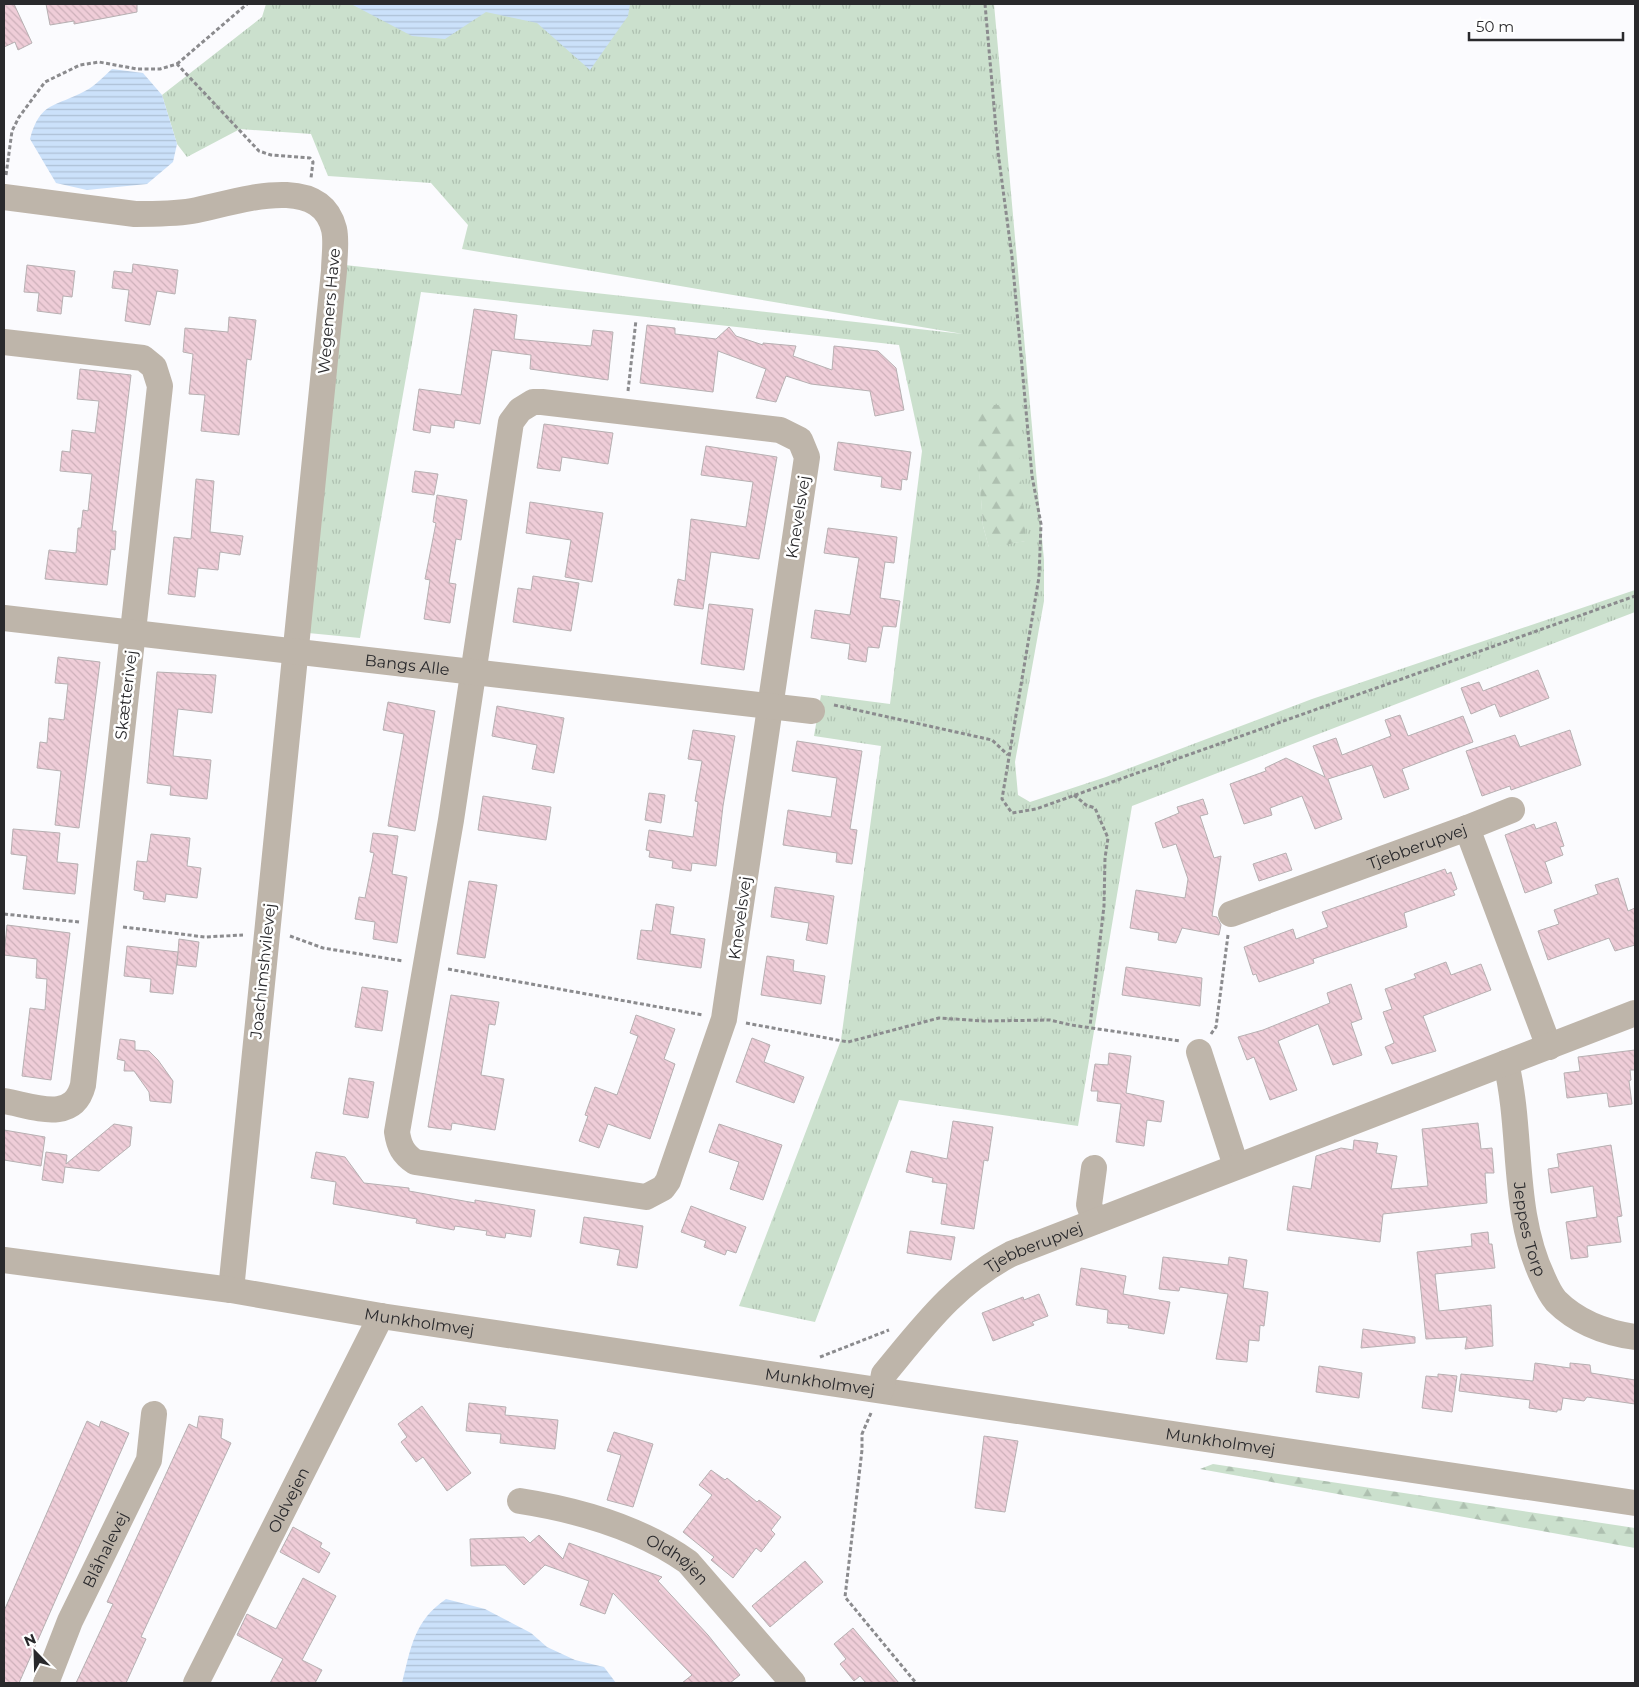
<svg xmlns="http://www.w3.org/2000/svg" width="1639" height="1687" font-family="Montserrat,sans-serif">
<defs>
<pattern id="grass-tufts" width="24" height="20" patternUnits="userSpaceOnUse" patternTransform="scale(1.25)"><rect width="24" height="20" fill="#cbe0cd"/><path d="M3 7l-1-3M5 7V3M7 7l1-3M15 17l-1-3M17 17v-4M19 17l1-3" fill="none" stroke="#aec0b0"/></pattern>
<pattern id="forest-firs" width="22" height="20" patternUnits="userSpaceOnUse" patternTransform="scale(1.25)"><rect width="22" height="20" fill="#cbe0cd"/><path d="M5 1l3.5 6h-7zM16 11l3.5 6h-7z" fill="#aec0b0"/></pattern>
<pattern id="water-rules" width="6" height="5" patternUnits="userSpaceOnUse" patternTransform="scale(1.25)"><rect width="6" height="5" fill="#cbe1fa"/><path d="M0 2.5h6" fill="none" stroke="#aec1d6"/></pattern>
<pattern id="building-back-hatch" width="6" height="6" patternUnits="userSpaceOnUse" patternTransform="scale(1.25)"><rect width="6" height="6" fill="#efcdd8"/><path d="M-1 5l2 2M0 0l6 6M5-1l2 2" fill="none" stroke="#cdb0ba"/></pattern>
</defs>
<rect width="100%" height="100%" fill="#fbfbfe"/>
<path fill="url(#grass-tufts)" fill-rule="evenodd" d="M 266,4 L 994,4 L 1044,560 L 1044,601 L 1015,762 L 1018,795 L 1030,802 L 1106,777 L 1312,699 L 1635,590 L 1635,612 L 1132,806 L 1078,1126 L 899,1100 L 815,1322 L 739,1306 L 841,1040 L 881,746 L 814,736 L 821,695 L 890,704 L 922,451 L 899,345 L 421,292 L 360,638 L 308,633 L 345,265 L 963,334 L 462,249 L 468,225 L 431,183 L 328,176 L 311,134 L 240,129 L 187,157 L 177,144 L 162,95 L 262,17 ZM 975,405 L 1025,541 L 989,547 L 983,526 Z"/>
<g fill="url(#forest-firs)">
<path d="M 974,405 L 1015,405 L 1026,541 L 989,548 L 983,526 Z"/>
<path d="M 1213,1464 L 1635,1528 L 1635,1548 L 1200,1469 Z"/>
</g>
<g fill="url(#water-rules)">
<path d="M 351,4 L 630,4 L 628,16 L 590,70 L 537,23 L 486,12 L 445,39 L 412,36 Z"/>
<path d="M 112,69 L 143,73 L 162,95 L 177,144 L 173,162 L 147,184 L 87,190 L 56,183 L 30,139 C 40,101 56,107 85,91 C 95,86 104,76 112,69 Z"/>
<path d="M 446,1599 L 485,1609 L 531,1633 L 547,1647 L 575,1660 L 604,1667 L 616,1683 L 402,1683 C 411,1647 414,1621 446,1599 Z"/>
</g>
<g fill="url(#building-back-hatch)" stroke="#b7b0b2">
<path d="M 4,4 L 14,4 L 32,43 L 18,50 L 15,42 L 4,47 Z"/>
<path d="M 46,4 L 137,4 L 137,12 L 74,24 L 74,21 L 50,25 Z"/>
<path d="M 133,264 L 178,270 L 175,294 L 157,291 L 150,325 L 125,321 L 129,290 L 112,288 L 114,271 L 132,273 Z"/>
<path d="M 27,265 L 75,271 L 72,297 L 63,296 L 61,314 L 37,311 L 39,293 L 24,292 Z"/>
<path d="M 474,309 L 517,315 L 514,339 L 591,346 L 593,330 L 613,332 L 608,380 L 530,369 L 531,355 L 492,350 L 480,424 L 455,420 L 454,428 L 431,425 L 430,433 L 413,430 L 419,389 L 461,395 Z"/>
<path d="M 229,317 L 256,320 L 251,360 L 247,359 L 239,435 L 201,431 L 205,395 L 189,394 L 193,354 L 183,352 L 185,328 L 228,332 Z"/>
<path d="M 647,325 L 675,328 L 675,334 L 716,339 L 729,327 L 736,336 L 763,345 L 763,343 L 796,346 L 793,356 L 832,370 L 834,346 L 878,351 L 896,368 L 904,410 L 875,416 L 870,391 L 811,384 L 786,376 L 776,402 L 756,398 L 766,369 L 718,351 L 713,392 L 640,383 Z"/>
<path d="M 80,369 L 131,375 L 112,531 L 116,531 L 115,550 L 111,549 L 107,585 L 45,579 L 49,550 L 76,553 L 78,528 L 81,528 L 83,510 L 88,511 L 92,474 L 60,471 L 62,451 L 70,452 L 72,430 L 95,433 L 99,401 L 77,399 Z"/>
<path d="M 544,424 L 613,433 L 608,464 L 562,457 L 560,471 L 537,468 Z"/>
<path d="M 838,442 L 911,452 L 907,480 L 902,479 L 901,490 L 881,487 L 882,477 L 834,470 Z"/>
<path d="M 706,446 L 777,457 L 759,559 L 711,552 L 703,609 L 674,605 L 678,579 L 685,581 L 691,519 L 746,527 L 753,482 L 701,475 Z"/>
<path d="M 415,471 L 438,474 L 434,495 L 412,492 Z"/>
<path d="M 196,479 L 214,481 L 210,532 L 243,536 L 240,555 L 220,552 L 218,570 L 198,568 L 195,597 L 168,594 L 174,537 L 191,539 Z"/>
<path d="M 437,495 L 467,500 L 461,540 L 456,539 L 449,583 L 456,584 L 450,623 L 424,619 L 430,580 L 425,579 L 436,523 L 433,522 Z"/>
<path d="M 530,502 L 603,513 L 592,582 L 565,577 L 571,540 L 526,533 Z"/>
<path d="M 828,528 L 897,537 L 894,563 L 885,562 L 880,598 L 900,601 L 896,627 L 883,626 L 879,648 L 868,647 L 866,662 L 848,659 L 850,644 L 811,638 L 815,610 L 850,615 L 859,558 L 824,553 Z"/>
<path d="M 533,576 L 579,583 L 571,631 L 513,622 L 518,588 L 531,590 Z"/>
<path d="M 709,604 L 753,609 L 744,670 L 701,664 Z"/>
<path d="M 58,657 L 100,662 L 79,828 L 55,825 L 61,771 L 37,768 L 40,742 L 47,743 L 49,718 L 64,720 L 68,684 L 55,683 Z"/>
<path d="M 1538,670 L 1549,698 L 1500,717 L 1495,704 L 1471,714 L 1461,688 L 1479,682 L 1483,691 Z"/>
<path d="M 157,672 L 216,675 L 212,713 L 178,709 L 173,756 L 211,760 L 207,799 L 170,795 L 171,786 L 147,783 Z"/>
<path d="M 388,702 L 435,711 L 415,831 L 388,826 L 404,734 L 383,730 Z"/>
<path d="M 497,706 L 564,718 L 554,773 L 532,769 L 537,745 L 492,736 Z"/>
<path d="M 1400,715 L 1408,736 L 1463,716 L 1473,742 L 1402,769 L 1409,789 L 1384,798 L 1372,765 L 1328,779 L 1342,819 L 1315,829 L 1302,796 L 1270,808 L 1272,815 L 1244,824 L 1230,784 L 1266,771 L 1265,768 L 1286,758 L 1325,777 L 1313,746 L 1336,738 L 1342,755 L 1391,736 L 1385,720 Z"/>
<path d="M 693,730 L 735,736 L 723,806 L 716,866 L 692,863 L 691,871 L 672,868 L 673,861 L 649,857 L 650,851 L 646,850 L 649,830 L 693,837 L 698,802 L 695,801 L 702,761 L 688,759 Z"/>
<path d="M 1570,730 L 1581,765 L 1511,790 L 1510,786 L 1482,796 L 1466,751 L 1515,735 L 1520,747 Z"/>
<path d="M 797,741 L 862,751 L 850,829 L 857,830 L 852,864 L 836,862 L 837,853 L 783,845 L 788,810 L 831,817 L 837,778 L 792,771 Z"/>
<path d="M 649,793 L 665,795 L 661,823 L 645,820 Z"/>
<path d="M 483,796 L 551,807 L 546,840 L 478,830 Z"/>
<path d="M 1203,799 L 1208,814 L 1200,816 L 1214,858 L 1221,856 L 1212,916 L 1217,917 L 1221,925 L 1219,935 L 1182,928 L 1176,943 L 1158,940 L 1159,933 L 1130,928 L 1136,890 L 1185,898 L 1188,879 L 1176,844 L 1163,848 L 1155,823 L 1179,813 L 1177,807 Z"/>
<path d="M 1556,822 L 1564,846 L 1560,847 L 1563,855 L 1545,862 L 1552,883 L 1525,893 L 1505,835 L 1534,824 L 1536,829 Z"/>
<path d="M 13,829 L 60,833 L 57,862 L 78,864 L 75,894 L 23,889 L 27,856 L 11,854 Z"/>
<path d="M 373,833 L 398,836 L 392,874 L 407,877 L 397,943 L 373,939 L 375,922 L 355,919 L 359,897 L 365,898 L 374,853 L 370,852 Z"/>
<path d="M 151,834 L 190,838 L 187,866 L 201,868 L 197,898 L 166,894 L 165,902 L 143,899 L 144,892 L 134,890 L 137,861 L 147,862 Z"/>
<path d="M 1286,853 L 1292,870 L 1259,881 L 1253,864 Z"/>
<path d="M 1445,869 L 1447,874 L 1451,872 L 1457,889 L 1453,891 L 1455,895 L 1404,913 L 1407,927 L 1313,959 L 1314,963 L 1259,982 L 1256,974 L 1253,975 L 1244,947 L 1293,929 L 1296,939 L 1328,927 L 1322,912 Z"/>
<path d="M 1618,878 L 1628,911 L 1635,908 L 1635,945 L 1615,951 L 1609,938 L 1548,960 L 1538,931 L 1559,924 L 1554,910 L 1598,894 L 1595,885 Z"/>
<path d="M 469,881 L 497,885 L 485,958 L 457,954 Z"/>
<path d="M 775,887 L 834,896 L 827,944 L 806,940 L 809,923 L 771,917 Z"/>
<path d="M 656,904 L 674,907 L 670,934 L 705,939 L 701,968 L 637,959 L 641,930 L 652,931 Z"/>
<path d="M 7,925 L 70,933 L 51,1080 L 22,1076 L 30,1008 L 45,1010 L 47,979 L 36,978 L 37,959 L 4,955 Z"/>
<path d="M 179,939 L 199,942 L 196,967 L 177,965 Z"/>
<path d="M 127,946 L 178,952 L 173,994 L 150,992 L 151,979 L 124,976 Z"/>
<path d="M 767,956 L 794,960 L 793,971 L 825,976 L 821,1004 L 761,995 Z"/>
<path d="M 1446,962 L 1451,975 L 1481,964 L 1491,990 L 1423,1016 L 1436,1051 L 1392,1064 L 1385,1047 L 1394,1043 L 1383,1012 L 1392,1009 L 1385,989 L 1416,978 L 1414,974 Z"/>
<path d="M 1126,967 L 1202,978 L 1200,1006 L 1122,995 Z"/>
<path d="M 1351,984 L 1362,1019 L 1351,1023 L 1362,1055 L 1333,1065 L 1318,1024 L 1278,1041 L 1297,1090 L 1270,1100 L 1254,1057 L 1247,1060 L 1238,1037 L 1263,1030 L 1330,1003 L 1327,993 Z"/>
<path d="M 362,987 L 388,991 L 382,1031 L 355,1027 Z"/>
<path d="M 451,995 L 499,1002 L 495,1025 L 489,1024 L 481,1075 L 504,1079 L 495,1130 L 452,1123 L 451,1130 L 428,1127 Z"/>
<path d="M 636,1015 L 675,1029 L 664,1059 L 675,1064 L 650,1139 L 608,1124 L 599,1148 L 579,1141 L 588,1116 L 585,1115 L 595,1087 L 617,1095 L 638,1036 L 630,1033 Z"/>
<path d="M 752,1038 L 770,1045 L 764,1062 L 804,1077 L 794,1103 L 736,1082 Z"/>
<path d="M 120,1039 L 135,1041 L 135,1050 L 149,1051 L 158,1060 L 173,1081 L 171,1103 L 150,1101 L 149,1092 L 134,1071 L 124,1071 L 125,1061 L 117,1059 Z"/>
<path d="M 1635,1050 L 1635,1070 L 1630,1070 L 1631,1080 L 1629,1081 L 1632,1104 L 1609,1107 L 1607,1093 L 1567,1098 L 1564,1073 L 1580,1071 L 1578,1057 Z"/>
<path d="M 1109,1053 L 1131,1056 L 1126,1093 L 1164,1101 L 1161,1122 L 1147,1120 L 1144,1146 L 1116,1142 L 1121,1104 L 1097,1101 L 1098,1091 L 1091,1091 L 1095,1064 L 1108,1065 Z"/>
<path d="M 349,1078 L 374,1082 L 368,1118 L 343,1114 Z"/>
<path d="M 953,1121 L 993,1127 L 988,1161 L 984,1160 L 974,1229 L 941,1224 L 947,1184 L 932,1182 L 933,1178 L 906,1172 L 911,1151 L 947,1159 Z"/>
<path d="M 1478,1123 L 1481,1149 L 1492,1148 L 1494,1173 L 1485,1173 L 1487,1203 L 1383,1214 L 1380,1242 L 1287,1230 L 1293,1186 L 1311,1189 L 1316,1156 L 1341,1148 L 1353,1150 L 1354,1140 L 1378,1143 L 1376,1153 L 1397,1156 L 1391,1189 L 1428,1186 L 1422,1129 Z"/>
<path d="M 114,1124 L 132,1127 L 130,1146 L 99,1171 L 65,1167 L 63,1183 L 42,1180 L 46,1152 L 67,1155 L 66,1164 Z"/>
<path d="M 719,1124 L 782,1145 L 763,1200 L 730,1189 L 739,1162 L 709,1152 Z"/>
<path d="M 4,1130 L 45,1137 L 41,1166 L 4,1160 Z"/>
<path d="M 1611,1145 L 1622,1216 L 1617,1217 L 1621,1242 L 1587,1246 L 1588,1257 L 1571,1259 L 1566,1222 L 1597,1217 L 1593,1186 L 1551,1193 L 1548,1169 L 1559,1167 L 1557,1154 Z"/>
<path d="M 316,1152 L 345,1157 L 364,1183 L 409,1188 L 409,1191 L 475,1203 L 475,1200 L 535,1210 L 531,1237 L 506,1233 L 505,1238 L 486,1235 L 487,1231 L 455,1226 L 454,1230 L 416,1223 L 417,1219 L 333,1204 L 336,1182 L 311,1178 Z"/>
<path d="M 691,1206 L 746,1227 L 736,1253 L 727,1250 L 725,1255 L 704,1247 L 706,1241 L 681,1232 Z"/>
<path d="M 584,1217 L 643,1226 L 637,1268 L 617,1265 L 620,1250 L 580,1243 Z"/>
<path d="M 910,1231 L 955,1237 L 951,1260 L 907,1253 Z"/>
<path d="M 1488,1232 L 1489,1244 L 1492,1244 L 1495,1268 L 1435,1274 L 1439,1311 L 1491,1305 L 1493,1346 L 1465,1349 L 1467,1337 L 1426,1339 L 1417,1252 L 1472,1246 L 1471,1234 Z"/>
<path d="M 1163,1257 L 1228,1265 L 1229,1257 L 1247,1260 L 1243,1288 L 1268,1292 L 1264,1326 L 1260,1325 L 1259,1341 L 1249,1340 L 1247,1362 L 1216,1359 L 1228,1294 L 1180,1287 L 1179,1291 L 1159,1289 Z"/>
<path d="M 1081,1268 L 1126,1276 L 1123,1294 L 1170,1302 L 1164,1334 L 1128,1328 L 1129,1325 L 1107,1323 L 1108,1310 L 1076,1305 Z"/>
<path d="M 1039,1294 L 1048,1316 L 1032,1322 L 1034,1325 L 993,1341 L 982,1313 L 1023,1297 L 1024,1300 Z"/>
<path d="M 1363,1329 L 1415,1337 L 1415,1343 L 1361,1348 Z"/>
<path d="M 1535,1363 L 1570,1368 L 1570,1363 L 1590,1365 L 1591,1373 L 1635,1380 L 1635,1404 L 1587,1397 L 1584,1401 L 1563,1398 L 1561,1410 L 1557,1410 L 1557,1412 L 1529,1408 L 1530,1400 L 1459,1391 L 1461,1374 L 1533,1381 Z"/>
<path d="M 1319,1366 L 1362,1373 L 1359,1398 L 1316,1392 Z"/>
<path d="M 1438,1374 L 1457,1376 L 1452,1412 L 1422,1408 L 1426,1376 L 1438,1377 Z"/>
<path d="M 469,1403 L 506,1407 L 505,1415 L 558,1420 L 555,1449 L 500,1443 L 501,1434 L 466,1431 Z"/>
<path d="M 422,1406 L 471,1473 L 447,1491 L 423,1457 L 416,1462 L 401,1442 L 407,1437 L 398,1424 Z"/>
<path d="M 199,1416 L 223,1419 L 221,1438 L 231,1443 L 141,1637 L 146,1639 L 126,1683 L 76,1683 L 113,1604 L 107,1602 L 189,1424 L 197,1428 Z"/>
<path d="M 87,1421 L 99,1427 L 101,1421 L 129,1433 L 19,1683 L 4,1683 L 4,1611 Z"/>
<path d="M 614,1432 L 653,1444 L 633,1507 L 607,1500 L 621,1455 L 607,1451 Z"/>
<path d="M 984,1436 L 1018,1441 L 1005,1512 L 975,1508 Z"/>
<path d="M 711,1470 L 725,1480 L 727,1478 L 757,1502 L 759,1500 L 781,1517 L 771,1530 L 775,1534 L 761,1552 L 756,1548 L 733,1578 L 711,1560 L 714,1557 L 683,1532 L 712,1495 L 699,1485 Z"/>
<path d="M 293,1527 L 322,1543 L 320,1547 L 330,1553 L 319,1573 L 280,1552 Z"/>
<path d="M 539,1535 L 563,1559 L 569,1543 L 662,1577 L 658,1581 L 708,1635 L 740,1675 L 730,1683 L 682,1683 L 692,1675 L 613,1593 L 605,1614 L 580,1605 L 589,1581 L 545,1565 L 524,1585 L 505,1565 L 471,1566 L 470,1539 L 524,1537 L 530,1543 Z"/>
<path d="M 805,1561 L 823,1582 L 770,1627 L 752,1606 Z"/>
<path d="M 303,1578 L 336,1596 L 302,1660 L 322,1670 L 315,1683 L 270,1683 L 283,1659 L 237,1635 L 247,1614 L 276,1629 Z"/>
<path d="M 853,1628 L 899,1683 L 866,1683 L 860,1676 L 854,1681 L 840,1664 L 846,1659 L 834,1644 Z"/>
</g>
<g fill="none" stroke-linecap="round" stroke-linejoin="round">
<g stroke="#8b8b8e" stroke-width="3" stroke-dasharray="4 2.5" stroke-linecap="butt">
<path d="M 985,4 L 998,152 L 1012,257 L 1032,476 L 1041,524 L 1039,577 L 1002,799 L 1012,813 L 1036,809 L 1635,596"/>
<path d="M 177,64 L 247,4"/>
<path d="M 6,175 L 12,131 L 19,117 L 45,82 L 80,65 L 99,62 L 137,69 L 160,69 L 177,64 L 259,151 L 271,155 L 310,158 L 313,162 L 311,178"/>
<path d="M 628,391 L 636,320"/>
<path d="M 834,705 L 992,740 L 1008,755"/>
<path d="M 1074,795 L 1086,805 L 1095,808 L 1108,838 L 1105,858 L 1104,906 L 1090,1026"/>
<path d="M 4,914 L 79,922"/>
<path d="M 123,927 L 205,937 L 243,935"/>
<path d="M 290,936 L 323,948 L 403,961"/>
<path d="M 448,969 L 703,1015"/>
<path d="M 746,1023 L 848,1042 L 939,1018 L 984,1021 L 1050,1020 L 1071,1025 L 1180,1041"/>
<path d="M 1211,1034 L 1216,1027 L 1228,935"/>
<path d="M 820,1357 L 889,1330"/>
<path d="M 871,1413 L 862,1434 L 862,1450 L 845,1597 L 916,1683"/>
</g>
<g stroke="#beb5aa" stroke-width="26">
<path d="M 4,197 L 135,214 C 154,214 173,214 192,211 C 232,204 319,170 334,229 C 337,242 334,258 334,271 L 231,1290"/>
<path d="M 4,342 L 143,358 L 154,367 L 160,386 L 83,1085 C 73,1124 33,1106 4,1101"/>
<path d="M 533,402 L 542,402 L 780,430 L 800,440 L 807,457 L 724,1019 L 668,1181 L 663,1188 L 646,1197 L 415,1162 C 403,1154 399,1146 397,1132 L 451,820 L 511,422 L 520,410 Z"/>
<path id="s1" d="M 4,618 L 812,711"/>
<path d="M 1467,828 L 1512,810"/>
<path id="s2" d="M 1231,914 L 1467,828 L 1549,1047"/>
<path d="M 1199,1052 L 1236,1166"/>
<path id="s3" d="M 1506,1063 C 1523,1134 1511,1211 1543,1278 C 1546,1285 1551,1295 1556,1301 C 1577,1322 1607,1333 1635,1337"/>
<path d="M 1094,1168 L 1089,1205 L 1095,1221"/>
<path id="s4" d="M 4,1260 L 231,1290 L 381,1316 L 1635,1503"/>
<path id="s5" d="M 881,1390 L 884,1374 C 923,1327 955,1283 1011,1254 L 1635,1013"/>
<path id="s6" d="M 520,1501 C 578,1510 640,1528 688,1562 L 793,1683"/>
<path id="s7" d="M 46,1683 L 70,1621 L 149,1460 L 154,1414"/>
<path id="s8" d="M 196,1683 L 381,1316"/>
</g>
</g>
<g text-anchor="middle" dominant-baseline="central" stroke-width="5" stroke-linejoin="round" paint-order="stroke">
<g font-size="16" fill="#29292c" stroke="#fff">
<text transform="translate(329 311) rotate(-85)">Wegeners Have</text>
<text transform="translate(798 517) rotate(-81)">Knevelsvej</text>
<text stroke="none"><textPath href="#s1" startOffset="406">Bangs Alle</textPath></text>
<text transform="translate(126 695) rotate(-83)">Skætterivej</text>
<text stroke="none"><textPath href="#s2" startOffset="198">Tjebberupvej</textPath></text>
<text transform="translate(740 918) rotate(-82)">Knevelsvej</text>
<text transform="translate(263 971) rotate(-84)">Joachimshvilevej</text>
<text stroke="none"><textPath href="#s3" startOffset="168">Jeppes Torp</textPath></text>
<text stroke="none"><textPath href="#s5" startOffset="216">Tjebberupvej</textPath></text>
<text stroke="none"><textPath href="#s4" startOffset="420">Munkholmvej</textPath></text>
<text stroke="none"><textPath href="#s4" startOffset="825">Munkholmvej</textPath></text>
<text stroke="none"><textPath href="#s4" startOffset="1230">Munkholmvej</textPath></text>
<text stroke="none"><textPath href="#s8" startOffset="205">Oldvejen</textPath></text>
<text stroke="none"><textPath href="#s7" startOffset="146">Blåhalevej</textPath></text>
<text stroke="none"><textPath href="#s6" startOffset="170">Oldhøjen</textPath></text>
</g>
</g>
<rect width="1639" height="1687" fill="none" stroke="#29292c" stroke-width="10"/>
<g transform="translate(35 1652) rotate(337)" stroke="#ffffff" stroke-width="4" paint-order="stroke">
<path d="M0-4L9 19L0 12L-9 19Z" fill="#29292c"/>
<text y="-8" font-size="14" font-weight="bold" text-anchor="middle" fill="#29292c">N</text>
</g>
<path d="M1469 32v8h154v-8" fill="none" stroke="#29292c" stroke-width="2.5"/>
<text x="1476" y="32" font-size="15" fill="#29292c" stroke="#ffffff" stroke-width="4" paint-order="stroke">50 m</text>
</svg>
